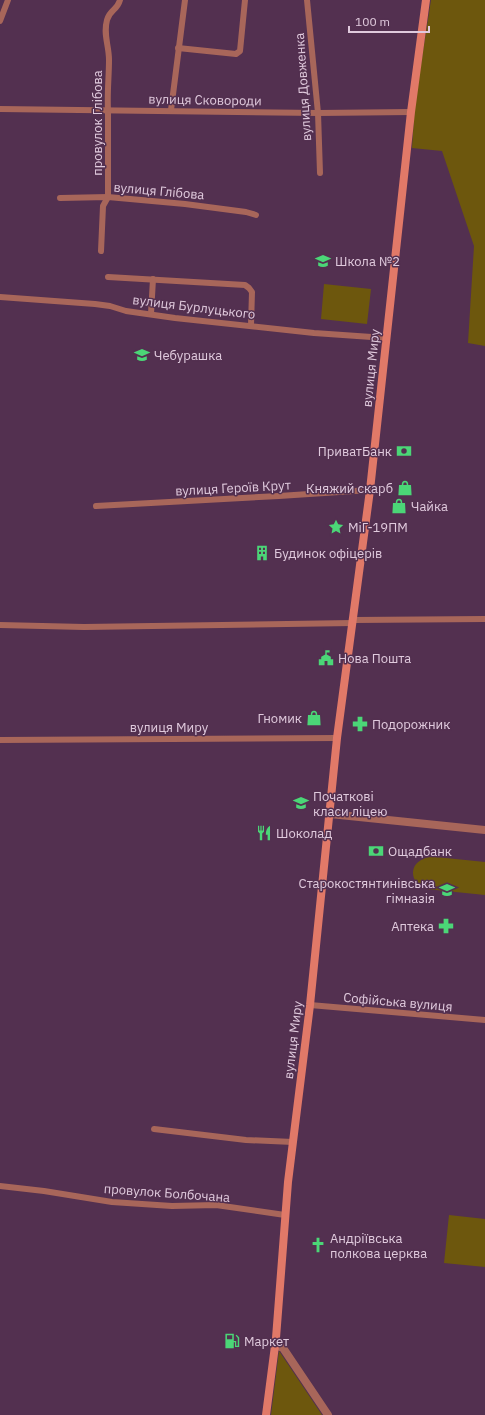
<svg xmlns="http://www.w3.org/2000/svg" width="485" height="1415" font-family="'IBM Plex Sans',sans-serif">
<rect width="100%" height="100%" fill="#533050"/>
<g fill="#6d570d">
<path d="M 431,0 L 485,0 L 485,346 L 468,343 L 474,246 L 442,151 L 412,148 L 415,103 Z"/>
<path d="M 324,284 L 371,289 L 367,324 L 321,319 Z"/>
<path d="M 436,857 L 485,862 L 485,895 L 426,889 C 412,885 407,866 423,859 C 427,857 431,857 436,857 Z"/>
<path d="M 449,1215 L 485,1219 L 485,1267 L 444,1263 Z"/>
<path d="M 279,1351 L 322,1415 L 271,1415 Z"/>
</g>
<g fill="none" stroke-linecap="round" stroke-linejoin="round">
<g stroke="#a8665a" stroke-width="6">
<path d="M 307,0 L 318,113 L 320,173"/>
<path d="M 0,21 L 8,0"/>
<path d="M 178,48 L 236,54 L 240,51 L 245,0"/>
<path d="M 0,109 L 318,113 L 411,112"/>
<path d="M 171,110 L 185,0"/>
<path d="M 60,198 L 108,197 L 185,204 L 246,212 L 256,215"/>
<path d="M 101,251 L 103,206 L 108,197 L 108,110 C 107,93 109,77 109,60 C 109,45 103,35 107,20 C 110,9 117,11 120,0"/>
<path d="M 108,277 L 245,285 L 249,288 L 252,292 L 251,325"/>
<path d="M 0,297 L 95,304 L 110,306 L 126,311 L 175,318 L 314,333 L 386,338"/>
<path d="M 151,314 L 153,279"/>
<path d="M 96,506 L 279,496 L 370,490"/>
<path d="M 354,620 L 485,619"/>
<path d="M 0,625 L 84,627 L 353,623"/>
<path d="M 0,740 L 337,738"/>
<path d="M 310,1005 L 485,1020"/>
<path d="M 154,1129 L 246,1140 L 293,1142"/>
<path d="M 0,1186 L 44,1191 L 112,1202 L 172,1206 L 216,1205 L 285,1215"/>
</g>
<g stroke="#a8665a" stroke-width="8">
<path d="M 330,814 L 485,830"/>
<path d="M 275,1345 L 283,1348 L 328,1415"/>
</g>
<path stroke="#e17968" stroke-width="8" d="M 266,1415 L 276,1338 L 288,1182 L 310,1005 L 337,738 L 370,490 L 411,112 L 426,0"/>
</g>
<defs>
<g id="school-bare" transform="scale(1.2)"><path d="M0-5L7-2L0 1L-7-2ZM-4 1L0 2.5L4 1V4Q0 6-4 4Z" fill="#4bd677" stroke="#533050" stroke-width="2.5" paint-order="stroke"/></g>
<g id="bank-bare" transform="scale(1.2)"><path d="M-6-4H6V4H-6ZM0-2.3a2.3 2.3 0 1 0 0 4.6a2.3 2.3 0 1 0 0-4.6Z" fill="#4bd677" stroke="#533050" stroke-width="2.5" paint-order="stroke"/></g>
<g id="shop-bare" transform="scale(1.2)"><path d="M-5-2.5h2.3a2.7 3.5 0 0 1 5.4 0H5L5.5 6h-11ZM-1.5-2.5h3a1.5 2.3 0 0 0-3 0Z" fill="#4bd677" stroke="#533050" stroke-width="2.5" paint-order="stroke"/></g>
<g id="sight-bare" transform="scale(1.2)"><path d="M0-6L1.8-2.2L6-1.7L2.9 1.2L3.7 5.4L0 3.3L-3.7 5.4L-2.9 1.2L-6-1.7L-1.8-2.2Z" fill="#4bd677" stroke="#533050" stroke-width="2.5" paint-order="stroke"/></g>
<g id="building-bare" transform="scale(1.2)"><path d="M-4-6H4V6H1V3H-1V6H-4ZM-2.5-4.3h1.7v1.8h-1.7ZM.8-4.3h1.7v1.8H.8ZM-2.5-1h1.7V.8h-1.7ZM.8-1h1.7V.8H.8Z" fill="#4bd677" stroke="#533050" stroke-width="2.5" paint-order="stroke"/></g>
<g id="civic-bare" transform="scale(1.2)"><path d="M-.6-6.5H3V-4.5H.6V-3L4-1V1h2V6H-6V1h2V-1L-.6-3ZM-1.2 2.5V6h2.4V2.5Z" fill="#4bd677" stroke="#533050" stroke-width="2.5" paint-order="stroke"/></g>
<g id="pharmacy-bare" transform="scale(1.2)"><path d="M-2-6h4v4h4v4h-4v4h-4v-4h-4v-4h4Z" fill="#4bd677" stroke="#533050" stroke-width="2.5" paint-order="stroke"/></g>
<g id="restaurant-bare" transform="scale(1.2)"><path d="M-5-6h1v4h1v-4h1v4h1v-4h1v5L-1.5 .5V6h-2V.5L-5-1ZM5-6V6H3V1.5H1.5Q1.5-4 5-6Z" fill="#4bd677" stroke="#533050" stroke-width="2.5" paint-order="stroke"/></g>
<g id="church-bare" transform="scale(1.2)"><path d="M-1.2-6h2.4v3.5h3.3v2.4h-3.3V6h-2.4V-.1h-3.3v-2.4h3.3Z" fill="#4bd677" stroke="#533050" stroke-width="2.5" paint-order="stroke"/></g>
<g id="fuel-bare" transform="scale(1.2)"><path d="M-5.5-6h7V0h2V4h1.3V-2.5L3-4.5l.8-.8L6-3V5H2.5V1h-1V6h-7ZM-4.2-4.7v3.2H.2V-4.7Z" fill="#4bd677" stroke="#533050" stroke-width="2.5" paint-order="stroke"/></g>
</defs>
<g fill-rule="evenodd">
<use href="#school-bare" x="323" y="261"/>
<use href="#school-bare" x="142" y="355"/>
<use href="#bank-bare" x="404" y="451"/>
<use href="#shop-bare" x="405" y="488"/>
<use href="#shop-bare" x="399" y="506"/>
<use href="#sight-bare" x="336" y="527"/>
<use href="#building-bare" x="262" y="553"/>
<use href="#civic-bare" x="326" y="658"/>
<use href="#shop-bare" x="314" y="718"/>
<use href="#pharmacy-bare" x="360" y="724"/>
<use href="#school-bare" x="301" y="803"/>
<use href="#restaurant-bare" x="264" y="833"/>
<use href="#bank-bare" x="376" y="851"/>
<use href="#school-bare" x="447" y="890"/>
<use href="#pharmacy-bare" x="446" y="926"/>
<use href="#church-bare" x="318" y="1245"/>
<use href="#fuel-bare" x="232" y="1341"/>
</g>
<g text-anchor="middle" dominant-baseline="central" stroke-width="3" stroke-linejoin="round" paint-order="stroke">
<g font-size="13" fill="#e0cadd" stroke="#533050">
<text transform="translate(303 87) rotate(-94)">вулиця Довженка</text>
<text transform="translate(205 100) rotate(1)">вулиця Сковороди</text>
<text transform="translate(97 123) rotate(-90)">провулок Глібова</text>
<text transform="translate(159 191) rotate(5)">вулиця Глібова</text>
<text transform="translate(194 307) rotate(7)">вулиця Бурлуцького</text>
<text transform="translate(371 368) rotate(-84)">вулиця Миру</text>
<text transform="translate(233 488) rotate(-3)">вулиця Героїв Крут</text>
<text x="169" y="727">вулиця Миру</text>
<text transform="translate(398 1002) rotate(5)">Софійська вулиця</text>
<text transform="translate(293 1040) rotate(-83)">вулиця Миру</text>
<text transform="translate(167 1193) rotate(4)">провулок Болбочана</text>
</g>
<g font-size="13" fill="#e0cadd" stroke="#533050" text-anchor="start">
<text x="335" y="261">Школа №2</text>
<text x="154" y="355">Чебурашка</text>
<text x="392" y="451" text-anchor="end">ПриватБанк</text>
<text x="393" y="488" text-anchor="end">Княжий скарб</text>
<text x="411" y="506">Чайка</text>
<text x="348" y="527">МіГ-19ПМ</text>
<text x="274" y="553">Будинок офіцерів</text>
<text x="338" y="658">Нова Пошта</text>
<text x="302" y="718" text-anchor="end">Гномик</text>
<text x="372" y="724">Подорожник</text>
<text x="313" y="796">Початкові<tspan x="313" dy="15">класи ліцею</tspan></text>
<text x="276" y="833">Шоколад</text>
<text x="388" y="851">Ощадбанк</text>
<text x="435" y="883" text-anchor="end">Старокостянтинівська<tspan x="435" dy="15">гімназія</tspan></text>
<text x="434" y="926" text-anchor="end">Аптека</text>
<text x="330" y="1238">Андріївська<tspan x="330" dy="15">полкова церква</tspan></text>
<text x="244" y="1341">Маркет</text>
</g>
</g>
<path d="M349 26v6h80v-6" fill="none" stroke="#e0cadd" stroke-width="2"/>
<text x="355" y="26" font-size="12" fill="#e0cadd" stroke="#533050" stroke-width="3" paint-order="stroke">100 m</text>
</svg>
